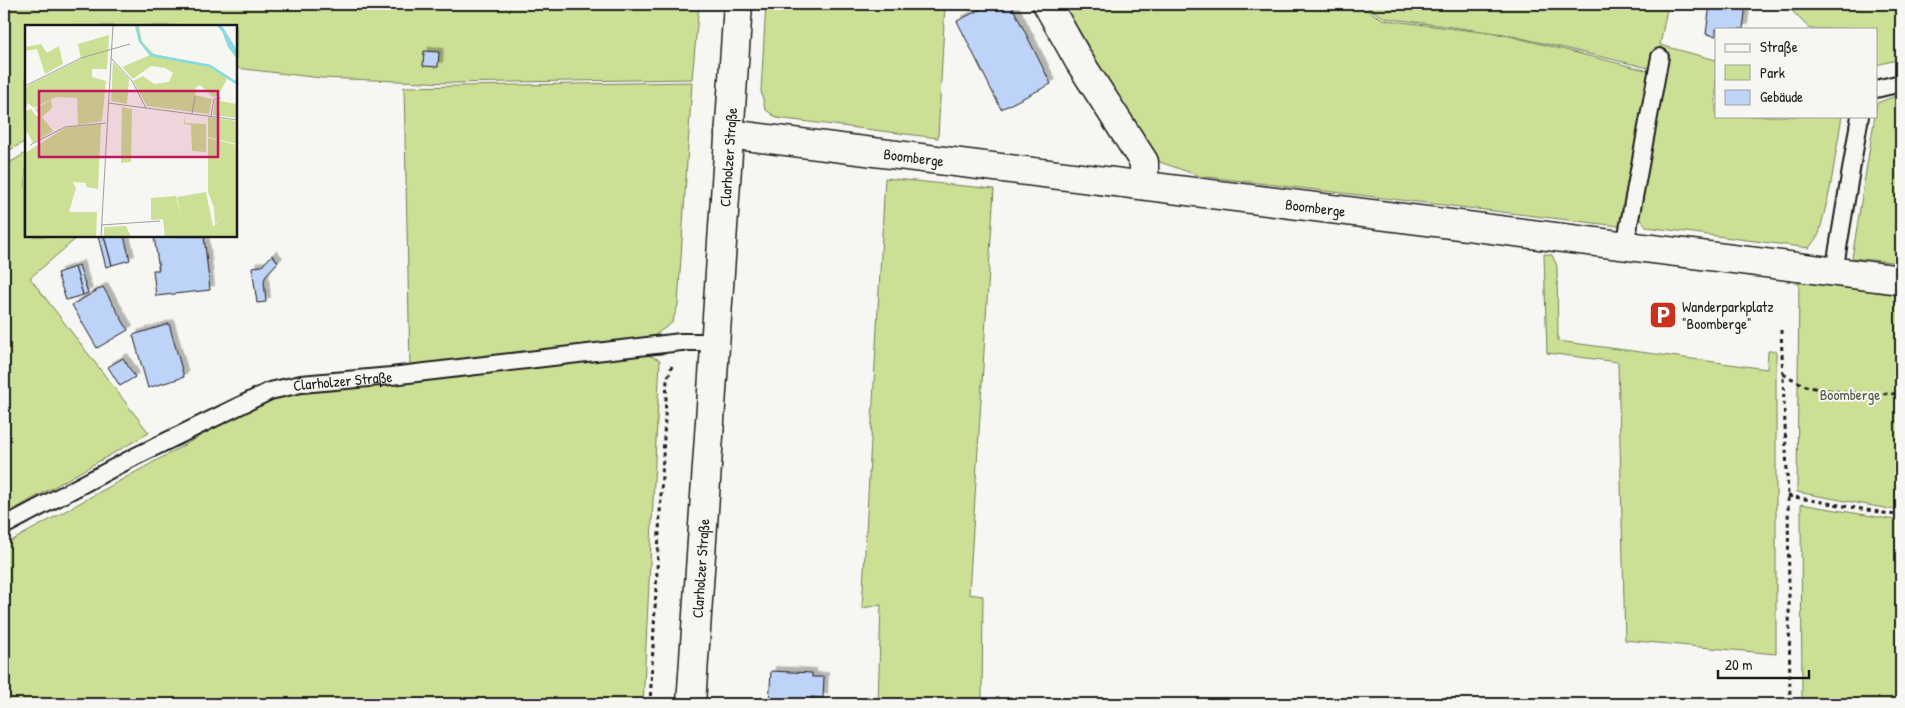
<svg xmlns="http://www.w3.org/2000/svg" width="1905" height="708" font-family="'Patrick Hand',sans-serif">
<defs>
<filter id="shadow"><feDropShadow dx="4.5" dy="-4.5" stdDeviation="0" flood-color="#0004"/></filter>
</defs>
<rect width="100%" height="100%" fill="#f6f6f2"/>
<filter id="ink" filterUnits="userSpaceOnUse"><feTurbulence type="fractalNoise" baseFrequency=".02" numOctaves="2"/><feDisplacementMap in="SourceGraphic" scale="10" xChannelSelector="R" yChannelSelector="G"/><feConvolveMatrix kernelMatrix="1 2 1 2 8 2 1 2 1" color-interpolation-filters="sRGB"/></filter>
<g filter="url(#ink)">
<g fill="#cbe095" stroke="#747e58">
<path d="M 4,4 L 699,4 L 692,79 L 451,83 L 321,78 L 236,68 L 236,26 L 26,26 L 26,141 L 4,153 Z"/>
<path d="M 766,4 L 945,4 L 938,138 L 777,118 L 765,109 L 761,91 Z"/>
<path d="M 1064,4 L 1355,4 L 1385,20 L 1505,35 L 1649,71 L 1619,226 L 1200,176 L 1154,160 Z"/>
<path d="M 1360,4 L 1668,4 L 1660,45 L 1716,60 L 1716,116 L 1842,116 L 1830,189 L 1819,234 L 1809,248 L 1647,227 L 1639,217 L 1661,78 L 1649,68 L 1504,34 L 1386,18 Z"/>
<path d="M 1785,4 L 1901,4 L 1901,59 L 1876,65 L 1876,29 L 1810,29 Z"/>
<path d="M 692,82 L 678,305 L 672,323 L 652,337 L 410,366 L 404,87 Z"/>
<path d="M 1901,94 L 1901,263 L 1852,258 L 1877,103 Z"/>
<path d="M 26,153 L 26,236 L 79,236 L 30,278 L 149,433 L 4,515 L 4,166 Z"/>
<path d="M 885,178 L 994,189 L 969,594 L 983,596 L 982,704 L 878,704 L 881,605 L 862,608 Z"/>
<path d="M 1544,254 L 1552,255 L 1557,266 L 1558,341 L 1767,369 L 1768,351 L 1776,351 L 1776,654 L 1625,640 L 1618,362 L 1547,353 Z"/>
<path d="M 1799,282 L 1901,295 L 1901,511 L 1797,492 Z"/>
<path d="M 648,355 L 660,360 L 643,704 L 5,704 L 4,545 L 271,397 Z"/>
<path d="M 1801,504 L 1901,521 L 1901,704 L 1802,704 Z"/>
</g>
<g fill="#bed3f8" stroke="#1c1c1c" filter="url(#shadow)">
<path d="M 991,4 L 1011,4 L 1051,84 L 1001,109 L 957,21 Z"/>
<path d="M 1710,4 L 1746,4 L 1743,29 L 1716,29 L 1716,36 L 1706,34 Z"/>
<path d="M 424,51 L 439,52 L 438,67 L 423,66 Z"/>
<path d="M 98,236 L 104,236 L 112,265 L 106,267 Z"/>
<path d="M 104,236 L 124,236 L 130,260 L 112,265 Z"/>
<path d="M 154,236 L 204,236 L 210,290 L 156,296 L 153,270 L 159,270 Z"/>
<path d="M 272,255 L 278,262 L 266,275 L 264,281 L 266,302 L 257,303 L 252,267 L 262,266 Z"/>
<path d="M 79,265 L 88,293 L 83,295 L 75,267 Z"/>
<path d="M 75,267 L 83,295 L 66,300 L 57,273 Z"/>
<path d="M 103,287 L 128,330 L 97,348 L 72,305 Z"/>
<path d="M 169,324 L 184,377 L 148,388 L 133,335 Z"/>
<path d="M 123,358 L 135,377 L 120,386 L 108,367 Z"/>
<path d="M 771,671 L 812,673 L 812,677 L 824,677 L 823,698 L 811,697 L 810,704 L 769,704 Z"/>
</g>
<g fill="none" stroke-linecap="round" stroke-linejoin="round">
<g stroke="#1c1c1c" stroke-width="20">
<g id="service">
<path d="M 1876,89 L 1901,83"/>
<path d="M 1625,246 L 1660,57"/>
<path d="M 1834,272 L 1860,116"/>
<path id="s1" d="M 4,526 L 136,456 L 270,391 L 301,384 L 391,376 L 681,342 L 715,342"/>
</g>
</g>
<g stroke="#1c1c1c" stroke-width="31">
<g id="minor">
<path d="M 1047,4 L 1079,61 L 1144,162 L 1144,184"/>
<path id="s2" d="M 729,134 C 1120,182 1510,232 1901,280"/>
</g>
</g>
<g stroke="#1c1c1c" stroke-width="31">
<g id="tertiary">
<path id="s3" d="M 691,704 L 738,4"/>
</g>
</g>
<g stroke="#1c1c1c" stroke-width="3" stroke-dasharray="4 4" stroke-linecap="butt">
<path d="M 1781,330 L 1788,496 L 1790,704"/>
<path d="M 1783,374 L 1808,387 L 1847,393 L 1901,394"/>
<path d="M 1788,496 L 1901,516"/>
<path d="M 650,704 L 667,380 L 672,366"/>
</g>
<use href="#service" stroke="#f6f6f2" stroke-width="16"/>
<use href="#minor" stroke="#f6f6f2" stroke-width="28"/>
<use href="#tertiary" stroke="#f6f6f2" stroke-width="28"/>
</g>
</g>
<defs>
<g id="parking-square" transform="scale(1.4375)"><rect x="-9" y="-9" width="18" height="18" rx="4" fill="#c8321e" stroke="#f6f6f2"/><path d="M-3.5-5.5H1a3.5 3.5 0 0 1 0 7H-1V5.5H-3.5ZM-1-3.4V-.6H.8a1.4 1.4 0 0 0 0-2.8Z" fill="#fff"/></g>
</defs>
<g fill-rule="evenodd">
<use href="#parking-square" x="1663" y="315"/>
</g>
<g text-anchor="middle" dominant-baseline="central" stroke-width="4" stroke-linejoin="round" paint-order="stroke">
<g font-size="15" fill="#1c1c1c" stroke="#f6f6f2">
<text stroke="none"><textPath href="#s2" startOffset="186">Boomberge</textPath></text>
<text stroke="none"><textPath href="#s3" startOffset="548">Clarholzer Straße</textPath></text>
<text stroke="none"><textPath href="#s2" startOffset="591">Boomberge</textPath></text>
<text stroke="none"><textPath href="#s1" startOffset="372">Clarholzer Straße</textPath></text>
<text stroke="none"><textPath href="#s3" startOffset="136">Clarholzer Straße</textPath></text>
</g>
<g font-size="15" fill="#1c1c1c" stroke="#f6f6f2" text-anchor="start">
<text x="1682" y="306">Wanderparkplatz<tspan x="1682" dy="17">"Boomberge"</tspan></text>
</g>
<g font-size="15" fill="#515740" stroke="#f6f6f2">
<text x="1850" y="394">Boomberge</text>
</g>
</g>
<g transform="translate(25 25)">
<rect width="212" height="212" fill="#f6f6f2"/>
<path d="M 111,0 L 114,0 L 117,17 L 129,29 L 186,40 L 202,54 L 193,71 L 188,72 L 175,60 L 171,62 L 170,70 L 187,74 L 184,89 L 122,81 L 108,56 L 118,51 L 129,59 L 144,57 L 148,48 L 140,43 L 126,41 L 108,54 L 97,42 L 125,30 L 114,16 ZM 84,10 L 82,44 L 67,44 L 67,52 L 81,56 L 77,96 L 53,100 L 52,73 L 31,72 L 9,83 L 3,78 L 0,84 L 0,64 L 4,60 L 56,34 L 53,19 ZM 16,19 L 22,28 L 34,21 L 38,39 L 20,49 L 12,24 L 0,26 L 0,22 ZM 88,37 L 104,54 L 102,79 L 86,76 ZM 26,75 L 27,83 L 17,92 L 28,106 L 8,118 L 3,108 L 0,109 L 0,86 L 6,84 L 11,91 L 14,90 L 10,84 ZM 190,75 L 211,79 L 212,76 L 212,93 L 188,90 ZM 97,82 L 107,84 L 106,137 L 96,138 ZM 159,90 L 160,98 L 181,99 L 181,127 L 167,126 L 166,100 L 159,99 ZM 183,92 L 212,96 L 212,119 L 183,112 ZM 76,99 L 73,164 L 61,162 L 61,158 L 48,157 L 51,163 L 44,187 L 72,187 L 71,212 L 0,212 L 0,128 L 40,103 ZM 183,113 L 212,120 L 212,212 L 140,212 L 138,194 L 126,195 L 126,173 L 151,171 L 155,191 L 152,172 L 181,167 L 188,202 L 200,189 L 190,199 L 189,182 L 183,167 ZM 101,201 L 106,212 L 79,212 L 79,202 Z" fill="#cbe095"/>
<path d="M 191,0 L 196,0 L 199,4 L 212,25 L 212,34 L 203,22 L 197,6 Z" fill="#88d9e1"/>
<path fill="none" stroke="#88d9e1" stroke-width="2.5" d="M 111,0 L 115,16 L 126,30 L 185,41 L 213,59"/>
<path fill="none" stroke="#9f9f9c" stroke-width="1" d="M 86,33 L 107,56 L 121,83M 0,61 L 56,33 L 105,19M 83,78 L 213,95M 167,89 L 170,71M 186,91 L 189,74 L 196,73M 5,120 L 40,102 L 81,98M 76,200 L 135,196M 76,212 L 88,0"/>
<path fill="#c2185b" fill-opacity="0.15" stroke="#c2185b" stroke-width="2.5" d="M 14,66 L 193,66 L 193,132 L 14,132 Z"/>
<rect width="212" height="212" fill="none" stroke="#1c1c1c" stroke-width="2.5"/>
</g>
<rect width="1905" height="708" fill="none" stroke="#f6f6f2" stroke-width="20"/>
<rect x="10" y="10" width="1885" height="688" fill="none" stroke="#1c1c1c" stroke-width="2" filter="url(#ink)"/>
<rect x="1715" y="28" width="162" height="90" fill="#f6f6f2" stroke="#9f9f9c"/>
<rect x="1725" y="44" width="25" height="8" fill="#f6f6f2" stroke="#9f9f9c"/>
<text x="1760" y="52" font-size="15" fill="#1c1c1c">Straße</text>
<rect x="1725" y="65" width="25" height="15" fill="#cbe095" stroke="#9f9f9c"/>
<text x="1760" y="78" font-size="15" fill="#1c1c1c">Park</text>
<rect x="1725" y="90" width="25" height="15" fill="#bed3f8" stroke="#9f9f9c"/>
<text x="1760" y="102" font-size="15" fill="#1c1c1c">Gebäude</text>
<path d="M1718 670v8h91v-8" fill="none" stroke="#1c1c1c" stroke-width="2.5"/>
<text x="1725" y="670" font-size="15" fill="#1c1c1c" stroke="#f6f6f2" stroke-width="4" paint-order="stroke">20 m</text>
</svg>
